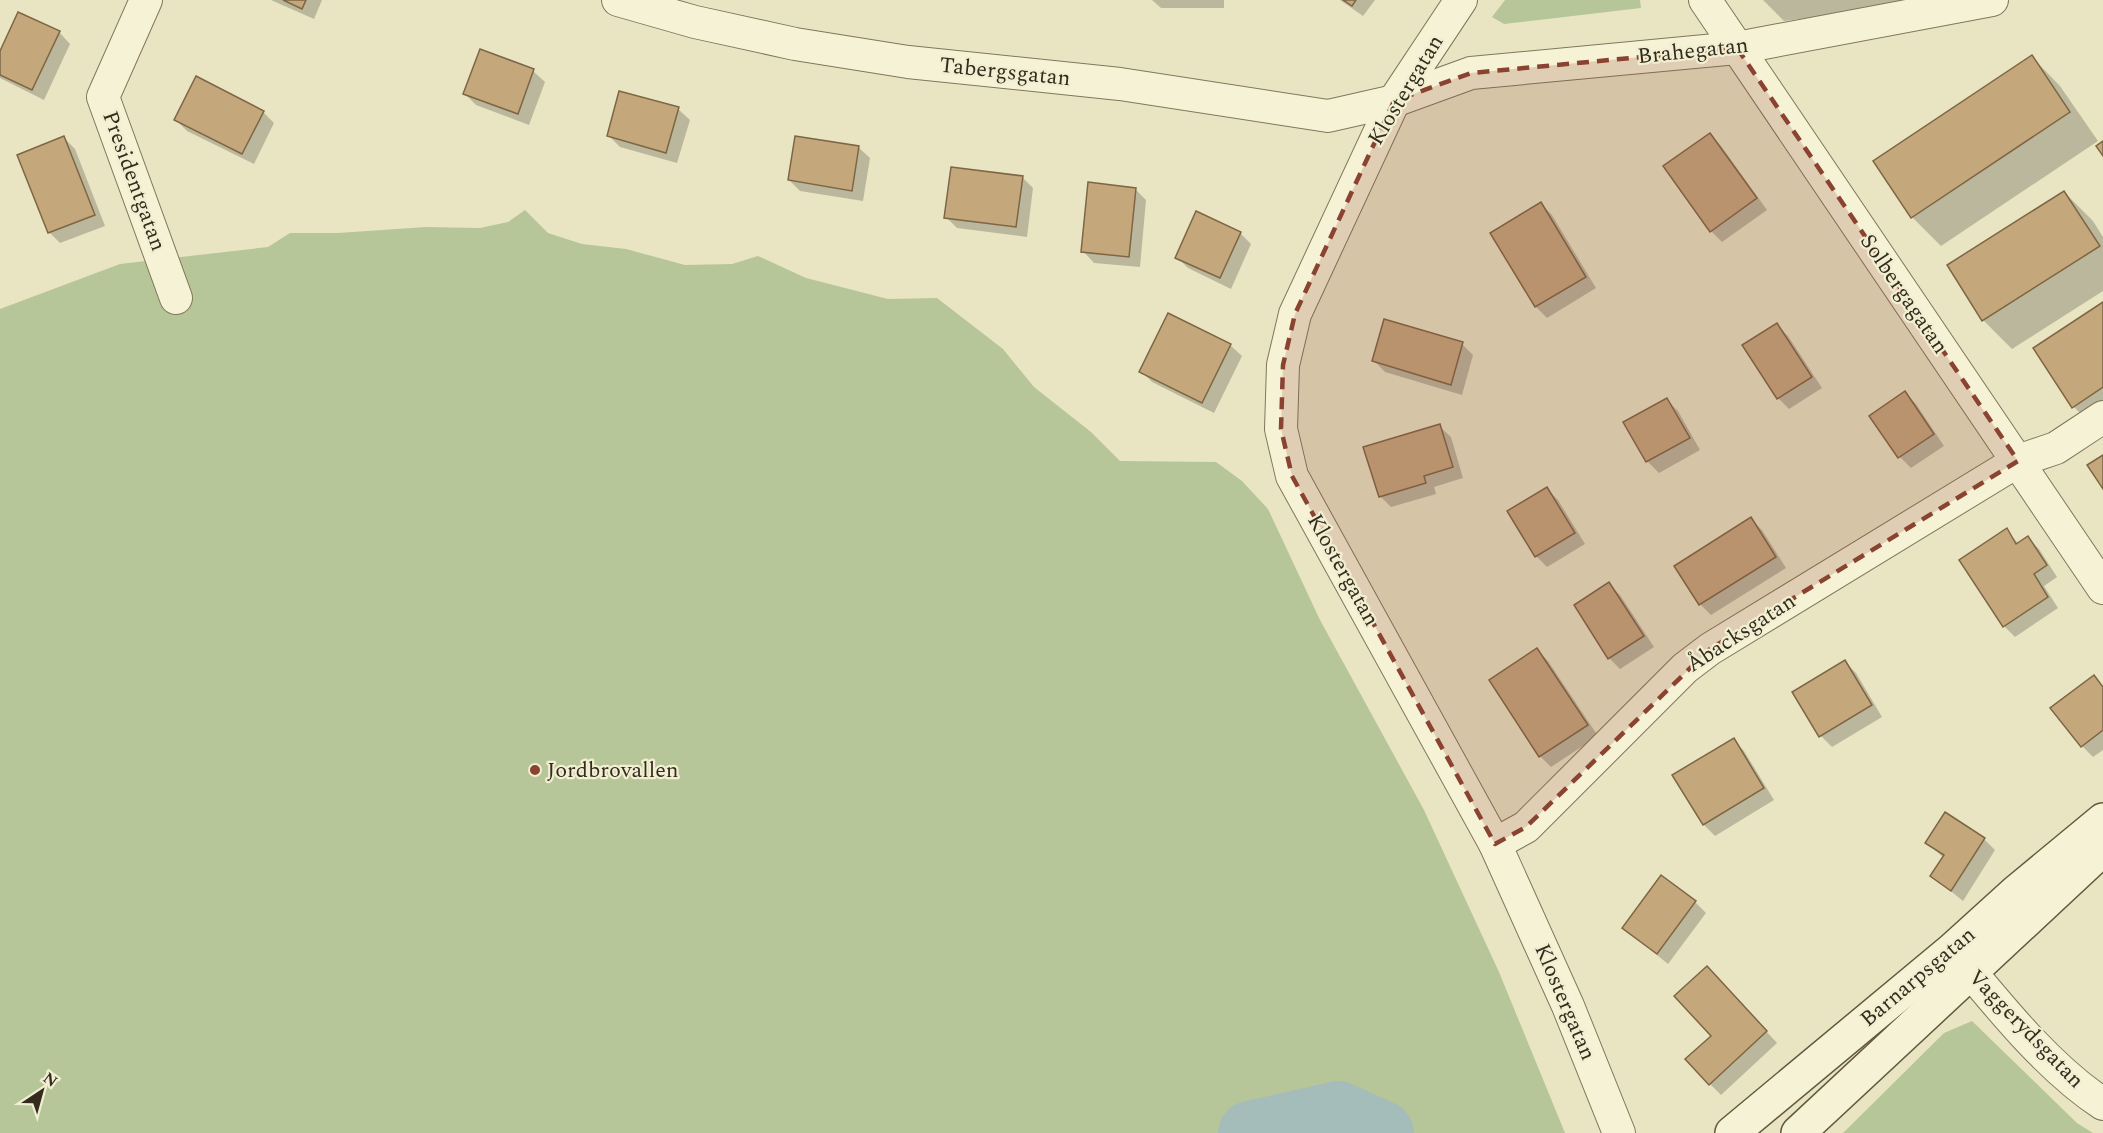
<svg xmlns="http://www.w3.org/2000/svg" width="2103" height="1133" font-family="Spectral,serif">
<rect width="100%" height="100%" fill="#e9e5c3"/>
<g fill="#b7c698">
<path d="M 1505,0 L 1640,0 L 1641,8 L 1504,24 L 1492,17 Z"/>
<path d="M 525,210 L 548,233 L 582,244 L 626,249 L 685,265 L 732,264 L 758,256 L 806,278 L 888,299 L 937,298 L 1003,349 L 1034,387 L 1091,432 L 1120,461 L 1216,462 L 1242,481 L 1268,509 L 1320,620 L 1424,810 L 1499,972 L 1565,1133 L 0,1133 L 0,309 L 120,264 L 268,247 L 290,233 L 338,233 L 426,227 L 480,228 L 508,222 Z"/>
<path d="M 1972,1021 L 2077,1123 L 2093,1133 L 1843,1133 L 1944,1033 Z"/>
</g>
<g fill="#0003">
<path d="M 271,0 L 322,0 L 314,19 Z"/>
<path d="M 1152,0 L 1224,0 L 1224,8 L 1161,8 Z"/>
<path d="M 1340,0 L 1375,0 L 1363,16 Z"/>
<path d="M 1763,0 L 1952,0 L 1784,21 Z"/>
<path d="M 59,32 L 70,44 L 44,100 L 0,78 L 0,55 Z"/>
<path d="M 481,51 L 533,71 L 545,82 L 529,125 L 476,105 L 465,94 Z"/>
<path d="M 2032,57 L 2060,86 L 2098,141 L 1941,246 L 1912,217 L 1875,161 Z"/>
<path d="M 678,109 L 690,120 L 677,163 L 620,147 L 609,136 Z"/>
<path d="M 263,112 L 274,123 L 254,164 L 187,131 L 176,120 Z"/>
<path d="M 1710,134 L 1721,146 L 1767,210 L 1722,242 L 1711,231 Z"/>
<path d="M 64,138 L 75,149 L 105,226 L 60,243 L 49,232 Z"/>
<path d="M 858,147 L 870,158 L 863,201 L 800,191 L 789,180 Z"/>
<path d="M 1022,177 L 1033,188 L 1027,237 L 957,228 L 946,217 Z"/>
<path d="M 1135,189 L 1146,200 L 1140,267 L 1094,263 L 1083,251 Z"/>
<path d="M 2064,192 L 2093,221 L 2103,237 L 2103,291 L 2012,349 L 1983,320 Z"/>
<path d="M 1541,204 L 1552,215 L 1596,288 L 1547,318 L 1536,307 L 1492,233 Z"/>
<path d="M 1240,233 L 1251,244 L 1231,289 L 1188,268 L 1177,257 Z"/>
<path d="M 2103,304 L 2103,423 L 2095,428 L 2074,407 Z"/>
<path d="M 1776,324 L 1788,336 L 1822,388 L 1789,409 L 1778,398 Z"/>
<path d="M 1462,344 L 1473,355 L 1462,395 L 1385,372 L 1374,361 Z"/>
<path d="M 1230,345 L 1242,356 L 1214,413 L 1152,382 L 1141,371 Z"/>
<path d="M 1905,393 L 1916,404 L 1944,446 L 1911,468 L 1900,457 L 1871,416 Z"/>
<path d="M 1667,400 L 1678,411 L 1700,450 L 1659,473 L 1648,462 L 1625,423 Z"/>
<path d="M 1439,426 L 1451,437 L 1463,478 L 1434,487 L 1436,494 L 1391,507 L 1380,496 Z"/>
<path d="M 1547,489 L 1558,500 L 1585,544 L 1547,567 L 1536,556 Z"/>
<path d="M 1751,519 L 1762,530 L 1786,568 L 1711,615 L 1700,604 Z"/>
<path d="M 2006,530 L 2019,544 L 2028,538 L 2039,549 L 2057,577 L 2044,586 L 2058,608 L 2015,637 L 2004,626 Z"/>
<path d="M 1609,584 L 1620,595 L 1654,647 L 1620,669 L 1609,658 Z"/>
<path d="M 1537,650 L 1548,661 L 1598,736 L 1551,767 L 1540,756 Z"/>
<path d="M 1845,662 L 1856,673 L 1882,717 L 1832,747 L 1821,736 L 1794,692 Z"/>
<path d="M 2094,677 L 2103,686 L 2103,750 L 2093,757 L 2082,746 Z"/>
<path d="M 1733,740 L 1744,751 L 1774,800 L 1715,836 L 1704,825 L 1674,776 Z"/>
<path d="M 1984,839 L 1995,850 L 1963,901 L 1932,876 L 1944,858 L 1927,843 Z"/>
<path d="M 1695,902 L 1706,913 L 1668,964 L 1624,928 Z"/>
<path d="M 1718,979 L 1777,1043 L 1721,1095 L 1710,1084 Z"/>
</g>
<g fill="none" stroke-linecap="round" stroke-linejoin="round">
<path stroke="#a4bcba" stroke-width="64" d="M 1250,1133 L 1338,1113 L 1382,1133"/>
</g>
<g fill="#c4a87c" stroke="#7e6644" stroke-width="1.5">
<path d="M 283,0 L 306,0 L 302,9 Z"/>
<path d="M 1343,0 L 1356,0 L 1352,6 Z"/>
<path d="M 18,12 L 60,31 L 32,90 L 0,75 L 0,51 Z"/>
<path d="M 480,49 L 534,69 L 518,114 L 463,94 Z"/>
<path d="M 2032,55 L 2070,112 L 1911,218 L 1873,161 Z"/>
<path d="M 196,76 L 264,111 L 242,154 L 174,120 Z"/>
<path d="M 619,91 L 679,107 L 666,153 L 607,136 Z"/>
<path d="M 1710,133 L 1757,198 L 1710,232 L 1663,166 Z"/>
<path d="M 64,136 L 95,215 L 48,233 L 17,155 Z"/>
<path d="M 795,136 L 859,146 L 852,191 L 788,180 Z"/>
<path d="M 2103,141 L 2103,156 L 2096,146 Z"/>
<path d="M 951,167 L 1023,176 L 1016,227 L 944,218 Z"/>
<path d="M 1088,182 L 1136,188 L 1129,257 L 1081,252 Z"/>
<path d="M 2064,191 L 2100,246 L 1982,321 L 1947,265 Z"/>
<path d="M 1541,202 L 1586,277 L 1535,307 L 1490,233 Z"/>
<path d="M 1196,211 L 1241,232 L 1220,278 L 1175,258 Z"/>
<path d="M 2103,302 L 2103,387 L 2072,408 L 2033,348 Z"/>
<path d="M 1168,313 L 1231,344 L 1202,403 L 1139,372 Z"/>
<path d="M 1384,319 L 1463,342 L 1451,385 L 1372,361 Z"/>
<path d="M 1777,323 L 1812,377 L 1777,399 L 1742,345 Z"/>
<path d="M 1905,391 L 1934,434 L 1898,458 L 1869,416 Z"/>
<path d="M 1667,398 L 1690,438 L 1646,462 L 1623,422 Z"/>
<path d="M 1440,424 L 1453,467 L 1424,476 L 1426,483 L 1379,497 L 1363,447 Z"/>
<path d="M 2103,455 L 2103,489 L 2087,465 Z"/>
<path d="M 1547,487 L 1575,533 L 1535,557 L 1507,511 Z"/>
<path d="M 1751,517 L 1776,557 L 1699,605 L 1674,566 Z"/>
<path d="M 2007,528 L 2016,544 L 2028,536 L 2047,565 L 2034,574 L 2048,597 L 2003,627 L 1959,560 Z"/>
<path d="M 1609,582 L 1644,636 L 1608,659 L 1574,605 Z"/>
<path d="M 1537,648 L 1588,725 L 1539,757 L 1489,680 Z"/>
<path d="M 1845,660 L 1872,705 L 1819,737 L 1792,692 Z"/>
<path d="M 2094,675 L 2103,687 L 2103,730 L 2081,747 L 2050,708 Z"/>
<path d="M 1734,738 L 1764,788 L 1703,825 L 1672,775 Z"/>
<path d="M 1945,812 L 1985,838 L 1951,891 L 1930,876 L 1944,855 L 1925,843 Z"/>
<path d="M 1661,875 L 1696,901 L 1657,954 L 1622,928 Z"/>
<path d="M 1707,966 L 1767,1031 L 1709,1085 L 1685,1059 L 1711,1036 L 1674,996 Z"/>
</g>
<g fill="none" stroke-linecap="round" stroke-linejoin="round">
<g stroke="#81775b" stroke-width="34">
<g id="minor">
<path d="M 146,0 L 103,97 L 176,298"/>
<path d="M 618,0 L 695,22 L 795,44 L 908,62 L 1120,84 L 1328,116 L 1394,101 L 1471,73 L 1737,48 L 1992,0"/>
<path d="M 1461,0 L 1394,101 L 1295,314 L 1283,365 L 1281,429 L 1292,476 L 1495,844 L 1568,1006 L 1619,1133"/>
<path d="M 1705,0 L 2103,588"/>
<path d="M 1495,844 L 1526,827 L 1685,668 L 1710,649 L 2018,461 L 2056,448 L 2103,417"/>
<path d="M 1955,953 C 1998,1005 2047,1067 2103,1104"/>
</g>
</g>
<g stroke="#63583f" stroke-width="36">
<g id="secondary">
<path d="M 1732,1133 L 1952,950 L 2016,892 L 2103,820"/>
<path d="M 1798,1133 L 2103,849"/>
</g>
</g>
<use href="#minor" stroke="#f5f2d5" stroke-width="32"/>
<use href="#secondary" stroke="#f5f2d5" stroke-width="33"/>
</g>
<path fill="#8a4231" fill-opacity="0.2" stroke="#8a4231" stroke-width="4.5" stroke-dasharray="12 8" stroke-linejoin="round" d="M 1737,48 L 2018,461 L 1710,649 L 1526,827 L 1495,844 L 1292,476 L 1281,429 L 1283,365 L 1295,314 L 1394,101 L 1471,73 Z"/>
<circle fill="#8a4231" stroke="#f1eed1" stroke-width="2" cx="535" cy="770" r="6"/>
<g text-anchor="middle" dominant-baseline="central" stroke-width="4.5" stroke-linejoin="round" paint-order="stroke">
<g font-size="22" fill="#332c1e" stroke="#f1eed1">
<text transform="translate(1693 51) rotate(-6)">Brahegatan</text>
<text transform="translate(1005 72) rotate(6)">Tabergsgatan</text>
<text transform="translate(1406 90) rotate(-59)">Klostergatan</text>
<text transform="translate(134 181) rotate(70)">Presidentgatan</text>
<text transform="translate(1904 294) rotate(56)">Solbergagatan</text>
<text transform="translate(1343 570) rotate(61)">Klostergatan</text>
<text transform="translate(1741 633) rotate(-33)">Åbacksgatan</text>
<text transform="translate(1918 977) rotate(-40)">Barnarpsgatan</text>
<text transform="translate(1565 1002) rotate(67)">Klostergatan</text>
<text transform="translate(2026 1029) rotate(46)">Vaggerydsgatan</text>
</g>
<g font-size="22" fill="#332c1e" stroke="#f1eed1" text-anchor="start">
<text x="547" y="770">Jordbrovallen</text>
</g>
</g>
<g transform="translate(42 1091) rotate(36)" stroke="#f1eed1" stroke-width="4.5" paint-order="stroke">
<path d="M0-4.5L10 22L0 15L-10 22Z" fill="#332c1e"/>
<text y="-9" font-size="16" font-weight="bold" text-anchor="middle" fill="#332c1e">N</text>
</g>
</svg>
